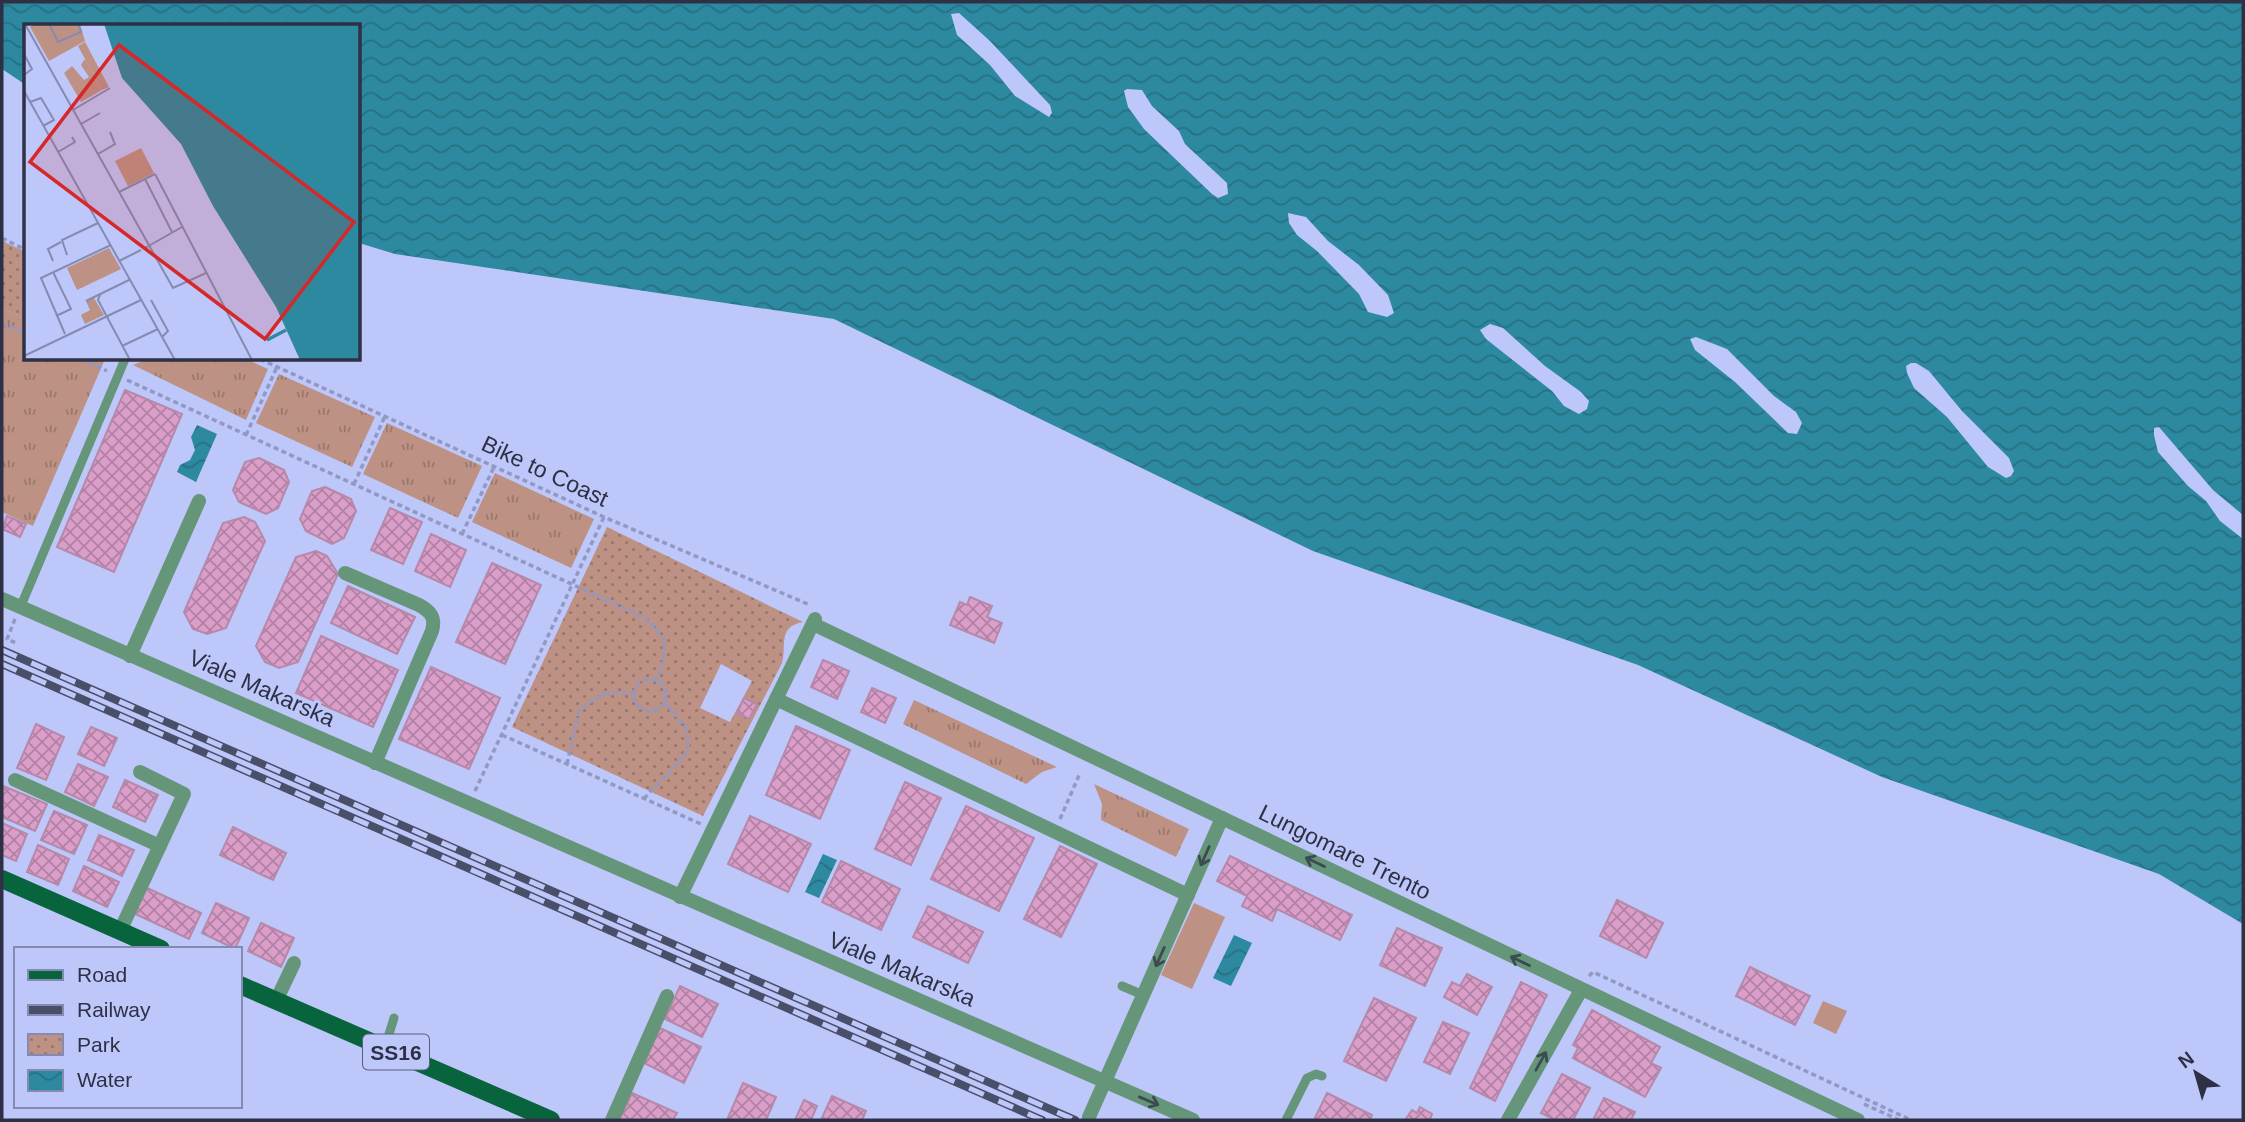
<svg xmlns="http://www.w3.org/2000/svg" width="2245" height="1122" font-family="Arial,sans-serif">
<defs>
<pattern id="grass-tufts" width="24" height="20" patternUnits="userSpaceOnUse" patternTransform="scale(1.75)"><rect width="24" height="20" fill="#bd9184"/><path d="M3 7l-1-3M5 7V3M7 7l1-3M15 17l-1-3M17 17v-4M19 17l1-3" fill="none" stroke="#9a776e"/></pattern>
<pattern id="park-dots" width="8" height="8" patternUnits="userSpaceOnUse" patternTransform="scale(1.75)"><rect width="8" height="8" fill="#bd9184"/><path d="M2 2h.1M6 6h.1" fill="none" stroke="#9a776e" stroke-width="1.8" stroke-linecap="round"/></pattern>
<pattern id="water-waves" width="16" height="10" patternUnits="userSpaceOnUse" patternTransform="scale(1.75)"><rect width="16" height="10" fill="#2c899f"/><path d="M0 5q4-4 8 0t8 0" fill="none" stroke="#267183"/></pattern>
<pattern id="building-cross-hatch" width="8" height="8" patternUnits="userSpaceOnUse" patternTransform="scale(1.75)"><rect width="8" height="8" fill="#da9ec9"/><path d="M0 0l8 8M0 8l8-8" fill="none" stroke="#b181a5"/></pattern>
</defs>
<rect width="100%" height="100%" fill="#bec7fa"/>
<g fill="url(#grass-tufts)">
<path d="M 2,308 L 26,319 L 26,359 L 105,359 L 33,526 L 2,512 Z"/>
<path d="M 148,359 L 246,359 L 268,369 L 246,420 L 133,365 Z"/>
<path d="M 279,374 L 375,417 L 352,467 L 256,423 Z"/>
<path d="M 387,423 L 482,466 L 458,518 L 363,474 Z"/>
<path d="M 495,473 L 594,519 L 571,568 L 472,522 Z"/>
<path d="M 914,700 L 1057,767 L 1042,772 L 1026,784 L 903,724 Z"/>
<path d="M 1094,784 L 1189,829 L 1176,857 L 1101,820 L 1102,804 Z"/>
</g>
<g fill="url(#park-dots)" fill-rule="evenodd">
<path d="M 2,241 L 26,252 L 26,319 L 2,308 Z"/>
<path d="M 607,527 L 803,622 C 777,627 787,645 782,663 L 703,816 L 512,727 ZM 721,664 L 752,681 L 730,722 L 700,708 Z"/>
</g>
<g fill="#bd9184">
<path d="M 1194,903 L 1225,917 L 1192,989 L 1161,975 Z"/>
<path d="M 1823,1001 L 1847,1011 L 1836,1034 L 1813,1023 Z"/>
</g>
<g fill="url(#water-waves)">
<path d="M 2,2 L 2243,2 L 2243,924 L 2159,874 L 1882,777 L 1638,665 L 1313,551 L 834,319 L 395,254 L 359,243 L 359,26 L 26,26 L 26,85 L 2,69 Z"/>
<path d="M 197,425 L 217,434 L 196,482 L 177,472 L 180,465 L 190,460 L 195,450 L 191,437 Z"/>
<path d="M 823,854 L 837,860 L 819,898 L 805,892 Z"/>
<path d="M 1234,935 L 1252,943 L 1231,986 L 1213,978 Z"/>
</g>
<g fill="#bec7fa">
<path d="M 959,13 L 990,41 L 1050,105 L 1052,113 L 1049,117 L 1015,96 L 990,65 L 957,35 L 951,14 Z"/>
<path d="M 1127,89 L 1142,90 L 1152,106 L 1179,131 L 1185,144 L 1227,183 L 1228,194 L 1218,198 L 1212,194 L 1144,129 L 1128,107 L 1124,91 Z"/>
<path d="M 1288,213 L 1306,217 L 1328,241 L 1359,265 L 1388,295 L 1394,313 L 1387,317 L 1368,312 L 1359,294 L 1317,251 L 1297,235 L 1289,223 Z"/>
<path d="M 1490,324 L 1503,328 L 1545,366 L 1581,392 L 1589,401 L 1587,409 L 1579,414 L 1564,406 L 1552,391 L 1486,339 L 1480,330 Z"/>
<path d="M 1696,337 L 1727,349 L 1774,396 L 1796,412 L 1802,423 L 1797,434 L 1788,433 L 1735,382 L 1695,350 L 1690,339 Z"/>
<path d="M 1911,363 L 1916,363 L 1929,371 L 1962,411 L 2009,458 L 2014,471 L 2011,476 L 2006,478 L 1988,467 L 1947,417 L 1914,388 L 1907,373 L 1906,366 Z"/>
<path d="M 2159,427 L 2213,490 L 2243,515 L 2243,539 L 2220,521 L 2206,501 L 2188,486 L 2158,452 L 2154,435 L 2154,428 Z"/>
</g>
<g fill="url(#building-cross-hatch)" stroke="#b688a9" stroke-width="2">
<path d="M 125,390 L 182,414 L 114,572 L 57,547 Z"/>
<path d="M 259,458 L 284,470 L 289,482 L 278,508 L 266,514 L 239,502 L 233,490 L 245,462 Z"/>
<path d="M 325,487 L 351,499 L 356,511 L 344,538 L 332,544 L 306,531 L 300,519 L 312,491 Z"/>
<path d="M 390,508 L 422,522 L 403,564 L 371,550 Z"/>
<path d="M 7,516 L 26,524 L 20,537 L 2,529 Z"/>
<path d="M 244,517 L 255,522 L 265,541 L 226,628 L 207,634 L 193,629 L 184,612 L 223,523 Z"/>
<path d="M 431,534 L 466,550 L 450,587 L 415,571 Z"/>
<path d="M 316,551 L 327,556 L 338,574 L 298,662 L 279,668 L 265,662 L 256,646 L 296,557 Z"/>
<path d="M 492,563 L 541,585 L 505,664 L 456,642 Z"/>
<path d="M 348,586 L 415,617 L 397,654 L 331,623 Z"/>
<path d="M 970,597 L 992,606 L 987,617 L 1002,623 L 994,643 L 950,625 L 960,602 L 967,605 Z"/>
<path d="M 321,636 L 398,670 L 373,727 L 296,693 Z"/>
<path d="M 823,660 L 849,671 L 837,699 L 811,687 Z"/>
<path d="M 431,667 L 500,698 L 469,769 L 399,739 Z"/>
<path d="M 872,688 L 896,698 L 885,723 L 861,712 Z"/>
<path d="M 744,698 L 757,704 L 749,719 L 737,713 Z"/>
<path d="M 36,724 L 64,737 L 46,780 L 17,768 Z"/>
<path d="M 796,726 L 850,750 L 820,819 L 766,795 Z"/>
<path d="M 91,727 L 117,738 L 104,766 L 78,754 Z"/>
<path d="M 78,764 L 108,777 L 94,806 L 65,792 Z"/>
<path d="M 125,780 L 158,795 L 145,822 L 113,807 Z"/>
<path d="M 905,782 L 941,798 L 911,865 L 875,849 Z"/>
<path d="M 3,786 L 47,804 L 35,831 L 2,817 Z"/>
<path d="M 966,806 L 1034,838 L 999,911 L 931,879 Z"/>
<path d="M 54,811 L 87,825 L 74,854 L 41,840 Z"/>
<path d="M 750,816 L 811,844 L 788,892 L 728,864 Z"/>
<path d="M 2,823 L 27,834 L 16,861 L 2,855 Z"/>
<path d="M 233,827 L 286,853 L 273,880 L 220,855 Z"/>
<path d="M 99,835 L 134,850 L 122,876 L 88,860 Z"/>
<path d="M 38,845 L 69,859 L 58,885 L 27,872 Z"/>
<path d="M 1060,846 L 1097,864 L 1061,937 L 1024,919 Z"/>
<path d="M 1230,856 L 1352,915 L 1340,940 L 1277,909 L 1272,921 L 1242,906 L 1247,896 L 1217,881 Z"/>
<path d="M 841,861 L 900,889 L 881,930 L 822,902 Z"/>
<path d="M 84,866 L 119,882 L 107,907 L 73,891 Z"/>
<path d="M 145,887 L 201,913 L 189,939 L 133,913 Z"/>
<path d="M 1617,900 L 1663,923 L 1646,958 L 1600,936 Z"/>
<path d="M 216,903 L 249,918 L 235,949 L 202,933 Z"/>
<path d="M 928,906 L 983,932 L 968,963 L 913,937 Z"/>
<path d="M 261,923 L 294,938 L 281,967 L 248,951 Z"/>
<path d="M 1397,928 L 1442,948 L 1425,986 L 1380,965 Z"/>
<path d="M 1750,967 L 1810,996 L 1795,1025 L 1736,996 Z"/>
<path d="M 1467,974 L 1492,987 L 1477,1015 L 1444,997 L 1452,982 L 1460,986 Z"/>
<path d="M 1521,982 L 1547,995 L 1495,1101 L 1470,1088 Z"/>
<path d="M 680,986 L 718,1004 L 702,1037 L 665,1019 Z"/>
<path d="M 1374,998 L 1416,1018 L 1386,1081 L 1344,1061 Z"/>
<path d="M 1592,1010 L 1660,1047 L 1651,1063 L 1661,1068 L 1645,1097 L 1573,1058 L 1578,1048 L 1573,1045 Z"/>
<path d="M 1443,1022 L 1469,1033 L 1450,1074 L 1424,1062 Z"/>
<path d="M 660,1028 L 701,1047 L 684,1083 L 644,1063 Z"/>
<path d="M 1562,1074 L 1590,1088 L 1573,1120 L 1555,1120 L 1541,1113 Z"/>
<path d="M 743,1083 L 776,1097 L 766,1120 L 727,1120 Z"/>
<path d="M 632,1093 L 677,1113 L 673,1120 L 619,1120 Z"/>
<path d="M 1327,1093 L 1372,1115 L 1370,1120 L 1314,1120 Z"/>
<path d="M 832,1096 L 866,1111 L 862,1120 L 821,1120 Z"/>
<path d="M 1604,1098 L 1635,1112 L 1631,1120 L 1593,1120 Z"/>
<path d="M 804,1100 L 817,1106 L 811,1120 L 795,1120 Z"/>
<path d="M 1420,1107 L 1432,1114 L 1430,1120 L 1405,1120 L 1412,1110 L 1417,1113 Z"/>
</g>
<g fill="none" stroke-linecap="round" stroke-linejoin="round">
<g stroke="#9199c2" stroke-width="3.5" stroke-dasharray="5 3.5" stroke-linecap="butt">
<path d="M 2,238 L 26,250"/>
<path d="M 2,323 L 26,334"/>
<path d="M 81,359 L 107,371"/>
<path d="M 260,359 L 604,517 L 810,605"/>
<path d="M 127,380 L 639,615 C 670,634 668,648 657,681"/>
<path d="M 246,435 L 277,367"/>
<path d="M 354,484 L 385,416"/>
<path d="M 462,534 L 494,467"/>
<path d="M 15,619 L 7,639 L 18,644"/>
<circle cx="650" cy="695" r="16"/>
<path d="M 502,735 L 701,824"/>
<path d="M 567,764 L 579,711 C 597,695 611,689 634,694"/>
<path d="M 475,791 L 604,517"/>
<path d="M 644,799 C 675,759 715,752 664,702"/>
<path d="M 1060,819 L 1080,773"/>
<path d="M 1589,976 L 1593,972 L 1911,1120"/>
<path d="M 1864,1104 L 1899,1120"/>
</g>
<g stroke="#669679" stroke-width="9">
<path d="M 20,608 L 125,359"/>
<path d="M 1122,986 L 1143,995"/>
<path d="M 385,1047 L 394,1018"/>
<path d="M 1286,1120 L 1307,1078 L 1316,1074 L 1322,1076"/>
</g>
<g stroke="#669679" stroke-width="14">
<path d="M 345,573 L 419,605 C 430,611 436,617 432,631 L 375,763"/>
<path d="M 2,599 L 1193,1120"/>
<path d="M 813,624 L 1858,1120"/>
<path d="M 130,656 L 199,501"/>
<path d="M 776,699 L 1188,895"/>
<path d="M 15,780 L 160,846"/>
<path d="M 680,897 L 815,619"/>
<path d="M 120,931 L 184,794 L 140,772"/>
<path d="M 276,1001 L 294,963"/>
<path d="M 1089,1117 L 1222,818"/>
<path d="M 612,1120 L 667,996"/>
<path d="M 1508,1120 L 1581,990"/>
</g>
<g stroke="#07643c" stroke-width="18">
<path d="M 2,879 L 161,949"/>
<path d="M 240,985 L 551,1120"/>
</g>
<g stroke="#4a4f69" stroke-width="8">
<g id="rail">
<path d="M 2,650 L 1075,1120"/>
<path d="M 2,664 L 1042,1120"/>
</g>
</g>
<use href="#rail" stroke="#bec7fa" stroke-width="5" stroke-dasharray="16" stroke-linecap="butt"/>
</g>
<defs><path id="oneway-shaft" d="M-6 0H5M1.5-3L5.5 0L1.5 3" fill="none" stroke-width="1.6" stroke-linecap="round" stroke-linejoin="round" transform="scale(1.75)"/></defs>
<g stroke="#3c4a52">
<use href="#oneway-shaft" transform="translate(1205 856) rotate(114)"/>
<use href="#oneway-shaft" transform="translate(1315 862) rotate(-154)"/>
<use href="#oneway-shaft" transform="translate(1160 957) rotate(114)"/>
<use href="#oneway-shaft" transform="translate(1520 961) rotate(-154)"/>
<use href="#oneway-shaft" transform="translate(1541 1061) rotate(-61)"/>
<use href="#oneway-shaft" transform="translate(1149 1101) rotate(23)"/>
</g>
<g text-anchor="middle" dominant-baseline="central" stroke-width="6" stroke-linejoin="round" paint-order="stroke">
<rect fill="#bec7fa" stroke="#595e7b" stroke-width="2" x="363" y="1034.5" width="66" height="35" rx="5"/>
<g font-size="21" font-weight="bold" fill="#2e3145">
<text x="396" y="1052">SS16</text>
</g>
<g font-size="23" fill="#2e3145" stroke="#bec7fa">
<text transform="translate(545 471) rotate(25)">Bike to Coast</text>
<text transform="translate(262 688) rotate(24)">Viale Makarska</text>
<text transform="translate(1345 852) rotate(26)">Lungomare Trento</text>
<text transform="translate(902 969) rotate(23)">Viale Makarska</text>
</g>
</g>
<g transform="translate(24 24)">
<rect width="336" height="336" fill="#bec7fa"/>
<path d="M 10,0 L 56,0 L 61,17 L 25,37 L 6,3 ZM 61,35 L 78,66 L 57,78 L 40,49 L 48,42 L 60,56 L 65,53 L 57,41 ZM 70,274 L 80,291 L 61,300 L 57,291 L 66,286 L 62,277 Z" fill="#bd9184"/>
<path d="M 61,18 L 85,63 L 78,66 L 54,22 ZM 117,124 L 130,149 L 104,162 L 91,137 ZM 85,224 L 97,245 L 53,266 L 43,244 Z" fill="#bd9184"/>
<path d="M 80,0 L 336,0 L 336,336 L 276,336 L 252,283 L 189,182 L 157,120 L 98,54 Z" fill="#2c899f"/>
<path fill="none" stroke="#2c899f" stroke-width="3.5" d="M 243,316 L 262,306"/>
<path fill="none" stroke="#848bb2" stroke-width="2" d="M 1,0 L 149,264 L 182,249M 25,0 L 34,18 L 57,8 L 54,0M 0,30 L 8,45 L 0,51M 0,67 L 151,336M 6,78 L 17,74 L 30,96 L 19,102M 49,86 L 86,64M 57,100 L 76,89M 34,128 L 51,118 L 48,113M 74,130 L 91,120 L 86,108M 131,150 L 228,336M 121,155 L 148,208M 95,168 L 131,150M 121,224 L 158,203M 43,231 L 38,216 L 74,199M 29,237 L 24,225 L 37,218M 95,237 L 117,226M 29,248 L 47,285 L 32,292M 76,271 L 74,276 L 106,336M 127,276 L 144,307 L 138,313M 62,277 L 105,256M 41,310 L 17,254 L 87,221M 98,322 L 134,305M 0,332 L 117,276"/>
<path fill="#d62828" fill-opacity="0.15" stroke="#d62828" stroke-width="3.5" d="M 95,21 L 330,198 L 241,315 L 6,138 Z"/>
<rect width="336" height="336" fill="none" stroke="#2e3145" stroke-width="3.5"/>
</g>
<rect width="2245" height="1122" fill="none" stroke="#2e3145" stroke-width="7"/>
<rect x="14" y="947" width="228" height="161" fill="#bec7fa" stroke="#848bb2" stroke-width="2"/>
<rect x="28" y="970" width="35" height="10" fill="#07643c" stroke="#848bb2" stroke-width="2"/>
<text x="77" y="982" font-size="21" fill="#2e3145">Road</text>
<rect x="28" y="1005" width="35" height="10" fill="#4a4f69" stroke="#848bb2" stroke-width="2"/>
<text x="77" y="1017" font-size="21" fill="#2e3145">Railway</text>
<rect x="28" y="1034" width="35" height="21" fill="url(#park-dots)" stroke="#848bb2" stroke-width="2"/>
<text x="77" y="1052" font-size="21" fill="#2e3145">Park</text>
<rect x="28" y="1070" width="35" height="21" fill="url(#water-waves)" stroke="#848bb2" stroke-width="2"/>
<text x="77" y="1087" font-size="21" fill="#2e3145">Water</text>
<g transform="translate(2196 1073) rotate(323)" stroke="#bec7fa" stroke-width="5" paint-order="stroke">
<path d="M0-5L12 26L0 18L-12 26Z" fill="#2e3145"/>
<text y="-10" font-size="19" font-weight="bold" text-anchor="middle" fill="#2e3145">N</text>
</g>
</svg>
